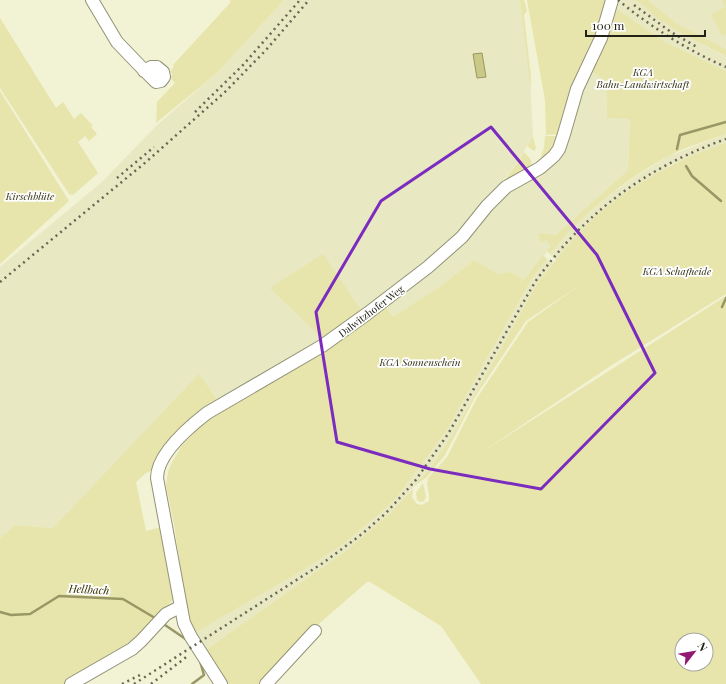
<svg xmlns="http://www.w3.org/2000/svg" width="726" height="684" font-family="'Playfair Display',serif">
<rect width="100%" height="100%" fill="#f2f2d4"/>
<g fill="#e8e8c3">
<path d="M 284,0 L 520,0 L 530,78 L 533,137 L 525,149 L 521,159 L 459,231 L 444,247 L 340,330 L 218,401 L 199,375 L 53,528 L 15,525 L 0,538 L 0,267 L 103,181 L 156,126 L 217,73 Z"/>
<path d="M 620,0 L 635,0 L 645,7 L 650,13 L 706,46 L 726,56 L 726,71 L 665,42 L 617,9 Z"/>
<path d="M 648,0 L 726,0 L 726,49 L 676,23 Z"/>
<path d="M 591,71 L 606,81 L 607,118 L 630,119 L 628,170 L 556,235 L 539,234 L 541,242 L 546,240 L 552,246 L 524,280 L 511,272 L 497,275 L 474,260 L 442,285 L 393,317 L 386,307 L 432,271 L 509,190 L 559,162 L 564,153 L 579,96 Z"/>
<path d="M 726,134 L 726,143 L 671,165 L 642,182 L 613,203 L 582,230 L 556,260 L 550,254 L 573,227 L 591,211 L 607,197 L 638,175 L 669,156 Z"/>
<path d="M 547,259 L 553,264 L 537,284 L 520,314 L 451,437 L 430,468 L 402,501 L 388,515 L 347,550 L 207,649 L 203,648 L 193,634 L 305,569 L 342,545 L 383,511 L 397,497 L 445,433 L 531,280 Z"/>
</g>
<g fill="#e7e5ac" fill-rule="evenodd">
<path d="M 229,0 L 284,0 L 217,73 L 156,123 L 157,102 L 175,83 L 170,77 L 173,74 L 170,72 L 174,66 L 173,65 L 231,2 Z"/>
<path d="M 520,0 L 524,0 L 527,11 L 524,15 L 531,77 L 531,91 Z"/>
<path d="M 527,0 L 607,0 L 597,39 L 560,134 L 546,135 L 545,100 Z"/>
<path d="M 635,0 L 648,0 L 676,23 L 726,49 L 726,56 L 677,31 L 650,13 L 645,7 Z"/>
<path d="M 722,0 L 726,0 L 726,34 L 722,36 L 711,15 L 725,7 Z"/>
<path d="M 617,9 L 665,42 L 726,71 L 726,134 C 707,141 687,146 669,156 C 636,173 600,200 574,227 C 565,235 558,245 550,254 L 547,251 L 551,246 L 546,240 L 542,243 L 539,239 L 539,233 L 556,235 L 628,170 L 630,119 L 607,118 L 606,81 L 591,71 L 605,47 Z"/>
<path d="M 0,18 L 56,108 L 63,102 L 74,119 L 81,113 L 93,126 L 91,127 L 97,134 L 89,141 L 85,136 L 78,142 L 98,173 L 73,195 L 69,194 L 0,88 Z"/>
<path d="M 0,91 L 69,201 L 0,264 Z"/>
<path d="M 545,136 L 559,136 L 554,148 L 546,158 L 541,157 L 544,148 Z"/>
<path d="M 533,137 L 536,148 L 534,151 L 527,146 Z"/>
<path d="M 726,143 L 726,294 L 612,365 L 479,454 L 726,296 L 726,684 L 481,684 L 441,626 L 370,582 L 367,582 L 313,629 L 261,684 L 226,684 L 208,654 L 207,649 L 347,550 L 388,515 L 413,489 L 412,498 L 417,504 L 422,505 L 429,501 L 429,495 L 427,484 L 428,478 L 447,457 L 477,398 L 528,322 L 580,285 L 526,321 L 475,397 L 445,455 L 427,477 L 414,486 L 430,468 L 451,437 L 537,284 C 551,266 565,247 582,230 C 621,190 673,160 726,143 ZM 682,640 L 706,640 L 706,664 L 682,664 Z"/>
<path d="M 524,152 L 531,160 L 532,166 L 496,190 L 521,159 Z"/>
<path d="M 323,254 L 363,313 L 324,340 L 270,288 Z"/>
<path d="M 543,255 L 547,259 L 531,280 L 445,433 L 397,497 L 383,511 L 342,545 L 305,569 L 193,634 L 189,625 L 174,524 L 166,486 L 168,472 L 172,462 L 183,444 L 206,421 L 344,337 L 386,307 L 393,317 L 442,285 L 474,260 L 497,274 L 511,272 L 524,280 Z"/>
<path d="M 199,374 L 218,401 L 153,470 L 146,473 L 136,482 L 146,531 L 162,527 L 175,594 L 172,601 L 126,650 L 64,684 L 0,684 L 0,538 L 15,525 L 53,528 Z"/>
<path d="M 423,483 L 426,497 L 424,501 L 420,502 L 417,500 L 416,493 Z"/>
</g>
<path fill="#cbc987" stroke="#989765" d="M 482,53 L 486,77 L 477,78 L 473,54 Z"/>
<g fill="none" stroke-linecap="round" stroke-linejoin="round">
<g stroke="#989765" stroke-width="2.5">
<path d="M 677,149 L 680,135 L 726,122"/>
<path d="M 686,166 L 692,176 L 721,201"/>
<path d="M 722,307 L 726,298"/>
<path d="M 0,612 L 11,615 L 30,614 L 59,596 L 123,599 L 155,618"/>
<path d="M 165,625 L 187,640"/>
<path d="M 192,684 L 204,675 L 200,661"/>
</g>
<g stroke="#929277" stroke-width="14">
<g id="minor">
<path d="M 92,0 L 117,42 L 142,68 L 156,82 L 161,81 L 164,77 L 163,72 L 157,67 L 151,67 L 144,71"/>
<path d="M 71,684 L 132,649 L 141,641 L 166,614 L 180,607"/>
<path d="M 221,684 L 191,637 L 184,623 L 157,478 C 157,454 189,427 207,413 L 322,346 L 368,313 L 428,267 L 462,237 L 487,206 L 506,187 L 540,168 L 554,156 L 559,149 L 564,134 L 577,89 L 601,38 L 612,0"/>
<path d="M 266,684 L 315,631"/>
</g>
</g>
<use href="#minor" stroke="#fff" stroke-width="12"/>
<g stroke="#676756" stroke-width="2.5" stroke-dasharray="2 4" stroke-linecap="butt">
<path d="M 618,0 C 651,27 687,50 726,67"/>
<path d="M 634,5 L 671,32 L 697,47"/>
<path d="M 195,112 L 243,65 L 300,0"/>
<path d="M 117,178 L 154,147"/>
<path d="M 0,282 L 146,162 L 225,92 L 266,50 L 309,0"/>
<path d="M 122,684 L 140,675"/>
<path d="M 134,684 L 323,563 L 362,534 L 386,513 L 415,481 L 448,434 L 535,282 C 585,212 645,168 726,139"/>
<path d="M 151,684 L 189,655"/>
</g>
</g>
<path fill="none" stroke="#7b2cbf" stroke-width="3" stroke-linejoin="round" d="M 491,127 L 597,255 L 655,373 L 541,489 L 430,469 L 337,442 L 316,312 L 381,201 Z"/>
<g text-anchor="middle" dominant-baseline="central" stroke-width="3.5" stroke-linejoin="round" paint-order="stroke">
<g font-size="10" font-style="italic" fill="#323013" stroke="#fff">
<text x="643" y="72">KGA<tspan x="643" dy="12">Bahn-Landwirtschaft</tspan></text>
<text x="30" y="196">Kirschblüte</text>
<text x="677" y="271">KGA Schafheide</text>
<text x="420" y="362">KGA Sonnenschein</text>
</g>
<g font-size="10" fill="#222217" stroke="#fff">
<text transform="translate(371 311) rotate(-37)">Dalwitzhofer Weg</text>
</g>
<g font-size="11" font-style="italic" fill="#353300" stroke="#fff">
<text transform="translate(89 589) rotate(3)">Hellbach</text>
</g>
</g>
<g transform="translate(694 652) rotate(59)"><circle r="19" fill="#ffffff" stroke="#a7a7a2"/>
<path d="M0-3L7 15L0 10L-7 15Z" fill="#931874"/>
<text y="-6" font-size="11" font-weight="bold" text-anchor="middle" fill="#222217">N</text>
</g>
<path d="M586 30v6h119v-6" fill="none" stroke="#222217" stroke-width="2"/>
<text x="592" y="30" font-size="12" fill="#222217" stroke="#ffffff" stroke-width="3" paint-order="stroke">100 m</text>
</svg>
